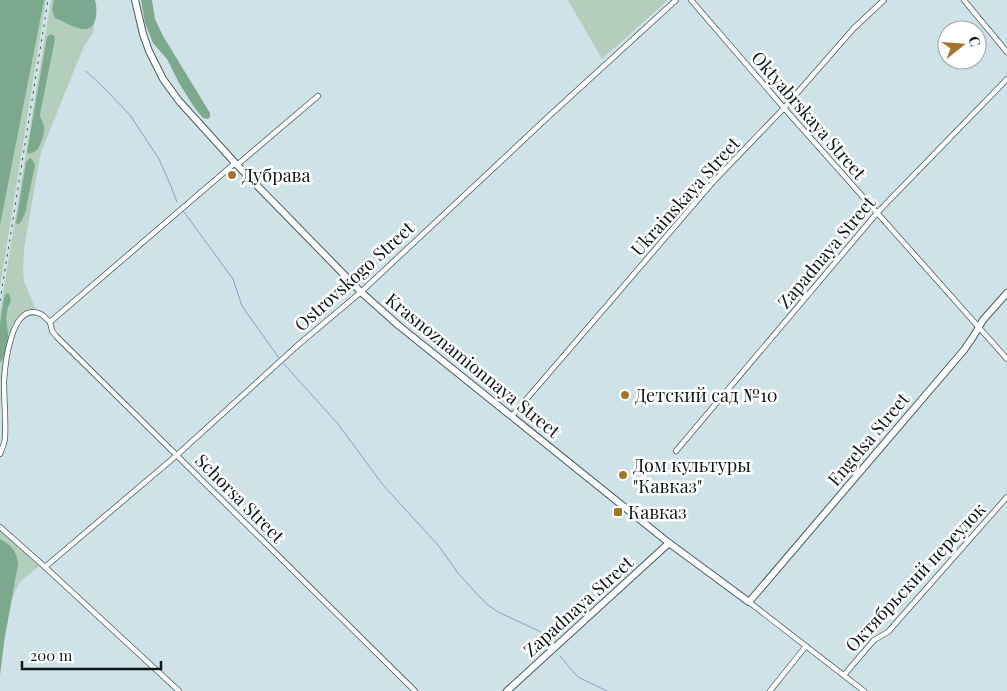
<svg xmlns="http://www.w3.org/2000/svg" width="1007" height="691" font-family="'Playfair Display',serif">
<rect width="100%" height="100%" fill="#cfe2e7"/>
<g fill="#b3cebd">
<path d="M 0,0 L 46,0 L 0,287 Z"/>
<path d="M 51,0 L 95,0 L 96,13 L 93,33 L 84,46 L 41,152 L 38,168 L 24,249 L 23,271 L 24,281 L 36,310 C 32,309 28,309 25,311 C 0,324 1,403 1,428 L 0,312 Z"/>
<path d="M 568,0 L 668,0 L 602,59 Z"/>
<path d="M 0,531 L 39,566 C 34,571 26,576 21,581 C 6,601 3,650 0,675 Z"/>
</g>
<g fill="#7ca88e">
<path d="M 0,0 L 44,0 L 0,225 Z"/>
<path d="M 54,0 L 95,0 C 97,7 97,14 95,21 C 89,39 66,22 55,18 L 52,10 Z"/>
<path d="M 141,0 L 152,0 L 155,19 L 163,36 L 210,113 L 210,117 L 208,119 L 203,118 L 194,107 L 179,83 L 167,59 L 153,43 L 145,23 Z"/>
<path d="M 51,34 L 54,36 L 55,39 L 40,114 C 40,119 43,121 44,126 C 45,132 41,145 37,150 C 34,152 33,153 29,154 L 27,152 L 47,37 Z"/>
<path d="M 30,158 L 32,159 L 35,165 C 33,175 31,184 29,194 C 26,205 27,217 18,225 L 16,223 L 26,162 Z"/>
<path d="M 8,293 C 14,301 8,304 7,312 C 5,320 8,328 8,336 C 9,344 5,356 0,363 L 0,324 L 4,298 L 6,294 Z"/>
<path d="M 0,539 C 11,545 17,551 18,564 L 4,642 L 0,675 Z"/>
</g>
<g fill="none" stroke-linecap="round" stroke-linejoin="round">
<g stroke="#8f9ec6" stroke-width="1">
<path d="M 86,71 L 103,87 L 130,115 L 159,159 L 170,184 L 177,202"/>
<path d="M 184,212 L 233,279 L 242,306 L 279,358"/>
<path d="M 284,364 L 338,424 L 383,485 L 438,545 L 458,573 L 475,592 L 488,605 L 498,612 L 539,631 L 546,636 L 551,642"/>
<path d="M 560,656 L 575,674 L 580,678 L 607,691"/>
</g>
<g stroke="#4a5a5e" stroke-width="6">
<g id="street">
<path d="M 691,0 L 784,108 L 1007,359"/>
<path d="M 964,0 L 1007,52"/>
<path d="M 237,165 L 318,96"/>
<path d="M 50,322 L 52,331 L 56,336 L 415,691"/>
<path d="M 50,322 L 235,163"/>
<path d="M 512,416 L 713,182 L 784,108 L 854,28 L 884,0"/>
<path d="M 676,451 L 877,213 L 1007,79"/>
<path d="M 0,454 C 2,449 4,444 5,439 C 6,420 4,400 4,381 C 5,365 11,304 38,313 C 43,314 46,319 50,322"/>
<path d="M 0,527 L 45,567 L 179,691"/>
<path d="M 45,567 L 177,455 L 298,345 L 361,292 L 548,117 L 676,0"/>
<path d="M 749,602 L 864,691"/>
<path d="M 844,675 L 874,640 L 888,632 L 1007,497"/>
<path d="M 770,691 L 806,646"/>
</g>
</g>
<g stroke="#4a5a5e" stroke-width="8">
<g id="secondary">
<path d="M 135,0 L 143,34 L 149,51 L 163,79 L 179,101 L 237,165 L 361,292 L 398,325 L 669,543 L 749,602 L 964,350 L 973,337 L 983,320 L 1007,293"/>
<path d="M 507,691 L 669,543"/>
</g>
</g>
<use href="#street" stroke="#fff" stroke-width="4.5"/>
<use href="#secondary" stroke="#fff" stroke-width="6"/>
<path stroke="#455052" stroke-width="1" stroke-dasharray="2.5 5" stroke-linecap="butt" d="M 0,301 L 48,0"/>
</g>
<g fill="#a47428" stroke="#fff" stroke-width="2">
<circle cx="232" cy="175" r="5"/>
<circle cx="625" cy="395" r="5"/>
<circle cx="623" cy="475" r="5"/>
<rect x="613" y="507" width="10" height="10" rx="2.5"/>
</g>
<g text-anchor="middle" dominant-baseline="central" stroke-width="5" stroke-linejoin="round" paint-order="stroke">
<g font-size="18" fill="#0f1617" stroke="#fff">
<text transform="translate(809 115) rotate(49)">Oktyabrskaya Street</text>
<text transform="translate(685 196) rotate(-48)">Ukrainskaya Street</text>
<text transform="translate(826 252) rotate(-50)">Zapadnaya Street</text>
<text transform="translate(354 276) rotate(-42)">Ostrovskogo Street</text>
<text transform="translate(473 365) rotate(39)">Krasnoznamionnaya Street</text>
<text transform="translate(868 439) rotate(-50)">Engelsa Street</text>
<text transform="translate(240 498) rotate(45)">Schorsa Street</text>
<text transform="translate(915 577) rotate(-47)">Октябрьский переулок</text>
<text transform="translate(578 606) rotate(-42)">Zapadnaya Street</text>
</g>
<g font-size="18" fill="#0f1617" stroke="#fff" text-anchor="start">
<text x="242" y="175">Дубрава</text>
<text x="635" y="395">Детский сад №10</text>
<text x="633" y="465">Дом культуры<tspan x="633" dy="21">"Кавказ"</tspan></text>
<text x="628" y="512">Кавказ</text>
</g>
</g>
<g transform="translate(962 45) rotate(73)"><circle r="24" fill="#ffffff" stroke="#9fa2a2"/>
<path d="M0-4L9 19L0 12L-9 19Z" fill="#a47428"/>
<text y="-8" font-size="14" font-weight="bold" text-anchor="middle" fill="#0f1617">С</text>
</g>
<path d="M22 661v8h139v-8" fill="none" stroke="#0f1617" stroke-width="2.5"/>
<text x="30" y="661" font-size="15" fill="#0f1617" stroke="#ffffff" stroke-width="4" paint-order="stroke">200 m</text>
</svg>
